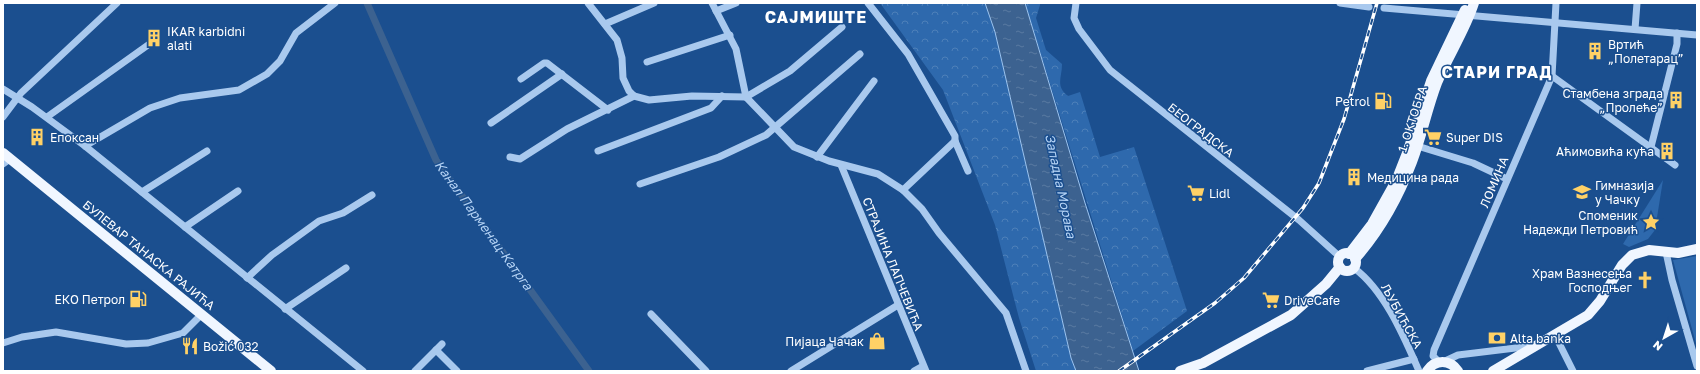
<svg xmlns="http://www.w3.org/2000/svg" width="1700" height="374" font-family="'Golos Text',sans-serif">
<defs>
<pattern id="forest-crowns" width="20" height="18" patternUnits="userSpaceOnUse"><rect width="20" height="18" fill="#2e69ad"/><path d="M2 6a3 3 0 1 1 6 0M12 15a3 3 0 1 1 6 0" fill="none" stroke="#4d80b9"/></pattern>
<pattern id="water-ripples" width="26" height="14" patternUnits="userSpaceOnUse"><rect width="26" height="14" fill="#3c6290"/><path d="M2 4q2-2 4 0t4 0M15 11q2-2 4 0t4 0" fill="none" stroke="#597aa1"/></pattern>
</defs>
<rect width="100%" height="100%" fill="#1b4f8f"/>
<g fill="url(#forest-crowns)">
<path d="M 880,3 L 985,3 L 995,32 L 1071,358 L 1076,371 L 1036,371 L 1019,318 L 995,225 L 943,90 Z"/>
<path d="M 1025,3 L 1040,3 L 1040,5 L 1036,18 L 1046,50 L 1062,64 C 1062,78 1055,86 1068,96 L 1080,92 L 1100,157 L 1134,147 L 1187,311 L 1133,351 Z"/>
</g>
<g fill="#2e69ad">
<path d="M 1663,180 L 1655,230 L 1648,239 L 1629,247 L 1623,244 Z"/>
<path d="M 1697,256 L 1697,347 L 1673,260 Z"/>
</g>
<path fill="url(#water-ripples)" stroke="#9cc4f0" d="M 985,3 L 1025,3 L 1085,203 L 1139,371 L 1076,371 L 1071,358 L 995,32 Z"/>
<g fill="none" stroke-linecap="round" stroke-linejoin="round">
<path stroke="#3c6290" stroke-width="7" d="M 367,3 L 436,160 L 589,371"/>
<g stroke="#a9c9ee" stroke-width="7">
<path d="M 588,3 L 617,40 L 622,58 L 623,78 L 629,91 L 634,96 L 649,100 L 692,96 L 746,97 L 794,147 L 829,161 L 878,174 L 903,190 L 922,209 L 939,233 L 1006,313 L 1026,371"/>
<path d="M 712,3 L 736,49 L 746,97 L 790,71 L 842,27"/>
<path d="M 868,3 L 908,54 L 955,136 L 955,141 L 968,171"/>
<path d="M 1076,3 L 1074,18 L 1079,29 L 1110,70 L 1299,220 L 1340,257"/>
<path d="M 1340,3 L 1369,7"/>
<path d="M 1384,8 L 1697,35"/>
<path d="M 716,11 L 736,3"/>
<path d="M 605,24 L 654,3"/>
<path d="M 1635,29 L 1637,3"/>
<path d="M 647,62 L 730,35"/>
<path d="M 1552,76 L 1675,165"/>
<path d="M 521,79 L 544,63 L 547,63 L 608,110"/>
<path d="M 3,89 L 32,107 L 85,146 L 363,371"/>
<path d="M 3,117 L 21,93 L 117,3"/>
<path d="M 47,117 L 148,45"/>
<path d="M 491,123 L 562,74"/>
<path d="M 1414,145 L 1473,163 L 1507,179"/>
<path d="M 85,146 L 150,108 L 180,98 L 239,90 L 267,74 L 280,61 L 296,33 L 335,3"/>
<path d="M 1651,147 L 1677,44 L 1677,33"/>
<path d="M 598,151 L 711,108 L 722,96"/>
<path d="M 510,157 L 520,159 L 567,129 L 634,96"/>
<path d="M 817,157 L 874,81"/>
<path d="M 3,164 L 10,159"/>
<path d="M 841,165 L 926,371"/>
<path d="M 640,184 L 719,157 L 766,135 L 860,54"/>
<path d="M 903,190 L 955,141"/>
<path d="M 142,192 L 207,151"/>
<path d="M 185,227 L 238,191"/>
<path d="M 1666,252 L 1672,280 L 1697,366"/>
<path d="M 1354,268 C 1385,291 1404,337 1419,371"/>
<path d="M 247,278 L 272,255 L 319,221 L 343,213 L 372,195"/>
<path d="M 285,309 L 346,268"/>
<path d="M 651,314 L 706,371"/>
<path d="M 1555,335 L 1573,371"/>
<path d="M 3,343 L 22,337 L 56,332 L 126,344 L 148,343 L 183,333 L 201,315"/>
<path d="M 436,350 L 457,371"/>
<path d="M 1439,362 L 1433,356 L 1434,350 L 1552,76 L 1556,3"/>
<path d="M 1443,362 L 1458,355 L 1533,346"/>
<path d="M 415,371 L 442,344"/>
<path d="M 791,371 L 898,305"/>
<path d="M 914,371 L 923,366"/>
<path d="M 1367,371 L 1414,359"/>
</g>
<g stroke="#f0f6ff" stroke-width="10">
<path d="M 3,153 L 271,371"/>
<circle cx="1347" cy="262" r="9"/>
<path d="M 1349,254 L 1372,224 L 1396,181 L 1407,153 L 1431,81 L 1465,10"/>
<path d="M 1355,259 C 1380,231 1399,196 1412,162 C 1422,136 1427,109 1437,83 C 1448,56 1465,31 1474,3"/>
<path d="M 1180,371 L 1203,363 L 1291,315 L 1326,284 L 1340,267"/>
<path d="M 1427,371 C 1435,359 1450,359 1458,371"/>
<path d="M 1493,371 L 1588,315 L 1600,301 L 1622,265 L 1632,255 L 1649,250 L 1678,253 L 1697,249"/>
</g>
<g stroke="#fff" stroke-width="3.5">
<path id="rail" d="M 1119,371 L 1215,303 L 1244,278 L 1303,208 L 1319,183 L 1344,119 L 1377,3"/>
</g>
<use href="#rail" stroke="#1b4f8f" stroke-width="2" stroke-dasharray="6" stroke-linecap="butt"/>
</g>
<defs>
<g id="building-bare" transform="scale(1.38)"><path d="M-4-6H4V6H1V3H-1V6H-4ZM-2.5-4.3h1.7v1.8h-1.7ZM.8-4.3h1.7v1.8H.8ZM-2.5-1h1.7V.8h-1.7ZM.8-1h1.7V.8H.8Z" fill="#ffd166" stroke="#1b4f8f" stroke-width="2.5" paint-order="stroke"/></g>
<g id="fuel-bare" transform="scale(1.38)"><path d="M-5.5-6h7V0h2V4h1.3V-2.5L3-4.5l.8-.8L6-3V5H2.5V1h-1V6h-7ZM-4.2-4.7v3.2H.2V-4.7Z" fill="#ffd166" stroke="#1b4f8f" stroke-width="2.5" paint-order="stroke"/></g>
<g id="supermarket-bare" transform="scale(1.38)"><path d="M-6-5.5h2.5l.6 2H6L4.5 2H-2.5L-4.4-4H-6ZM-1.5 3.2a1.3 1.3 0 1 0 .1 0ZM3 3.2a1.3 1.3 0 1 0 .1 0Z" fill="#ffd166" stroke="#1b4f8f" stroke-width="2.5" paint-order="stroke"/></g>
<g id="school-bare" transform="scale(1.38)"><path d="M0-5L7-2L0 1L-7-2ZM-4 1L0 2.5L4 1V4Q0 6-4 4Z" fill="#ffd166" stroke="#1b4f8f" stroke-width="2.5" paint-order="stroke"/></g>
<g id="sight-bare" transform="scale(1.38)"><path d="M0-6L1.8-2.2L6-1.7L2.9 1.2L3.7 5.4L0 3.3L-3.7 5.4L-2.9 1.2L-6-1.7L-1.8-2.2Z" fill="#ffd166" stroke="#1b4f8f" stroke-width="2.5" paint-order="stroke"/></g>
<g id="church-bare" transform="scale(1.38)"><path d="M-1.2-6h2.4v3.5h3.3v2.4h-3.3V6h-2.4V-.1h-3.3v-2.4h3.3Z" fill="#ffd166" stroke="#1b4f8f" stroke-width="2.5" paint-order="stroke"/></g>
<g id="bank-bare" transform="scale(1.38)"><path d="M-6-4H6V4H-6ZM0-2.3a2.3 2.3 0 1 0 0 4.6a2.3 2.3 0 1 0 0-4.6Z" fill="#ffd166" stroke="#1b4f8f" stroke-width="2.5" paint-order="stroke"/></g>
<g id="shop-bare" transform="scale(1.38)"><path d="M-5-2.5h2.3a2.7 3.5 0 0 1 5.4 0H5L5.5 6h-11ZM-1.5-2.5h3a1.5 2.3 0 0 0-3 0Z" fill="#ffd166" stroke="#1b4f8f" stroke-width="2.5" paint-order="stroke"/></g>
<g id="restaurant-bare" transform="scale(1.38)"><path d="M-5-6h1v4h1v-4h1v4h1v-4h1v5L-1.5 .5V6h-2V.5L-5-1ZM5-6V6H3V1.5H1.5Q1.5-4 5-6Z" fill="#ffd166" stroke="#1b4f8f" stroke-width="2.5" paint-order="stroke"/></g>
</defs>
<g fill-rule="evenodd">
<use href="#building-bare" x="154" y="38"/>
<use href="#building-bare" x="1595" y="51"/>
<use href="#building-bare" x="1676" y="100"/>
<use href="#fuel-bare" x="1383" y="101"/>
<use href="#building-bare" x="37" y="137"/>
<use href="#supermarket-bare" x="1433" y="137"/>
<use href="#building-bare" x="1667" y="151"/>
<use href="#building-bare" x="1354" y="177"/>
<use href="#school-bare" x="1582" y="192"/>
<use href="#supermarket-bare" x="1196" y="193"/>
<use href="#sight-bare" x="1651" y="222"/>
<use href="#church-bare" x="1645" y="280"/>
<use href="#fuel-bare" x="138" y="299"/>
<use href="#supermarket-bare" x="1271" y="300"/>
<use href="#bank-bare" x="1497" y="338"/>
<use href="#shop-bare" x="877" y="341"/>
<use href="#restaurant-bare" x="190" y="346"/>
</g>
<g text-anchor="middle" dominant-baseline="central" stroke-width="3" stroke-linejoin="round" paint-order="stroke">
<g font-size="12" fill="#fff" stroke="#1b4f8f" text-anchor="start">
<text x="167" y="31">IKAR karbidni<tspan x="167" dy="14">alati</tspan></text>
<text x="1608" y="44">Вртић<tspan x="1608" dy="14">„Полетарац”</tspan></text>
<text x="1663" y="93" text-anchor="end">Стамбена зграда<tspan x="1663" dy="14">„Пролеће”</tspan></text>
<text x="1370" y="101" text-anchor="end">Petrol</text>
<text x="50" y="137">Епоксан</text>
<text x="1446" y="137">Super DIS</text>
<text x="1654" y="151" text-anchor="end">Аћимовића кућа</text>
<text x="1367" y="177">Медицина рада</text>
<text x="1595" y="185">Гимназија<tspan x="1595" dy="14">у Чачку</tspan></text>
<text x="1209" y="193">Lidl</text>
<text x="1638" y="215" text-anchor="end">Споменик<tspan x="1638" dy="14">Надежди Петровић</tspan></text>
<text x="1632" y="273" text-anchor="end">Храм Вазнесења<tspan x="1632" dy="14">Господњег</tspan></text>
<text x="125" y="299" text-anchor="end">ЕКО Петрол</text>
<text x="1284" y="300">DriveCafe</text>
<text x="1510" y="338">Alta banka</text>
<text x="864" y="341" text-anchor="end">Пијаца Чачак</text>
<text x="203" y="346">Božić 032</text>
</g>
<g font-size="12" fill="#fff" stroke="#1b4f8f">
<text transform="translate(1412 119) rotate(-72)">1. ОКТОБРА</text>
<text transform="translate(1201 130) rotate(38)">БЕОГРАДСКА</text>
<text transform="translate(1494 182) rotate(-67)">ЛОМИНА</text>
<text transform="translate(149 255) rotate(39)">БУЛЕВАР ТАНАСКА РАЈИЋА</text>
<text transform="translate(893 264) rotate(68)">СТРАЈИНА ЛАПЧЕВИЋА</text>
<text transform="translate(1402 316) rotate(61)">ЉУБИЋСКА</text>
</g>
<g font-size="13" font-style="italic" fill="#b5d3f5" stroke="#1b4f8f">
<text transform="translate(1061 186) rotate(78)">Западна Морава</text>
<text transform="translate(484 225) rotate(54)">Канал Парменац-Катрга</text>
</g>
<g font-size="16" font-weight="bold" letter-spacing="1" fill="#fff" stroke="#1b4f8f">
<text x="816" y="17">САЈМИШТЕ</text>
<text x="1497" y="72">СТАРИ ГРАД</text>
</g>
</g>
<rect width="1700" height="374" fill="none" stroke="#ffffff" stroke-width="8"/>
<g transform="translate(1664 338) rotate(219)" stroke="#1b4f8f" stroke-width="3" paint-order="stroke">
<path d="M0-3L7 15L0 10L-7 15Z" fill="#ffffff"/>
<text y="-6" font-size="11" font-weight="bold" text-anchor="middle" fill="#ffffff">N</text>
</g>
</svg>
